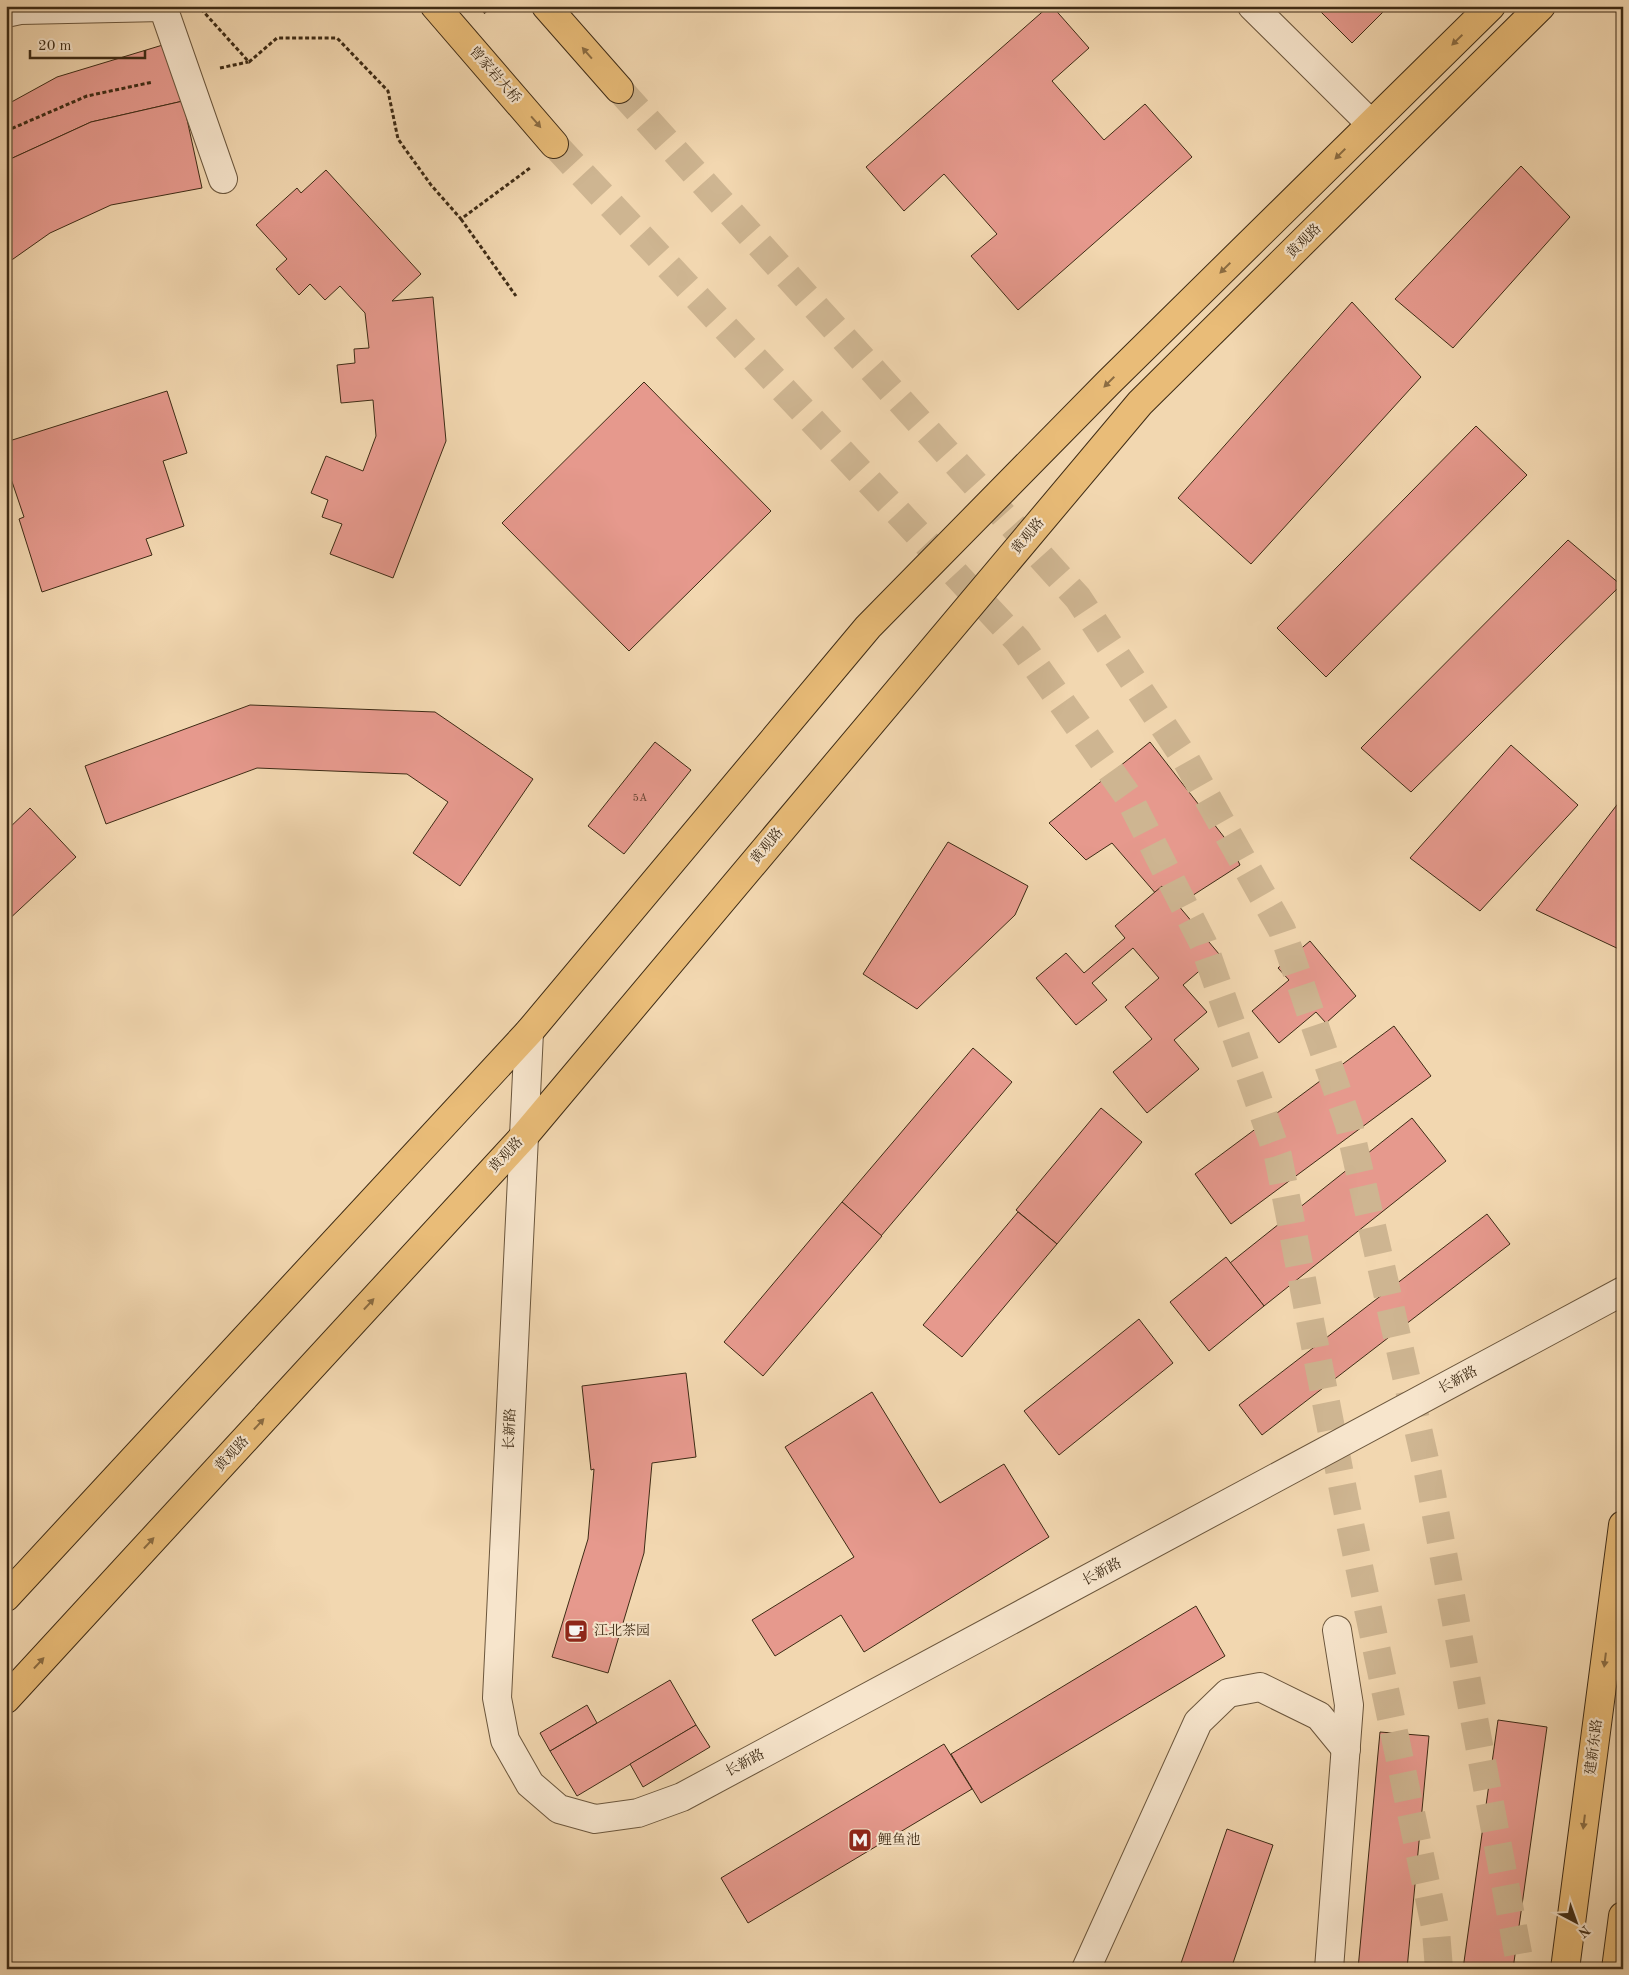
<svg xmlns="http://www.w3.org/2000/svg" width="1629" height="1975" font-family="'Old Standard TT','Noto Serif SC',serif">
<rect width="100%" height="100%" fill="#f2d7b0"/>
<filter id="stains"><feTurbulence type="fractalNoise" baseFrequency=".004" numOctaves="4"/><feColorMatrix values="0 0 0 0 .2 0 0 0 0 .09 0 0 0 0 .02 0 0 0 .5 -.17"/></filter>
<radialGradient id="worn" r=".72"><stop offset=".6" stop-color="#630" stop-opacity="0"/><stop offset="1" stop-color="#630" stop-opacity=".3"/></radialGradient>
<g fill="#e6998d" stroke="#3e2b15">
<path d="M 1049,6 L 1052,6 L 1089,48 L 1052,81 L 1104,140 L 1145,104 L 1192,157 L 1018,310 L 971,256 L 997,234 L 944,174 L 904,211 L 866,167 Z"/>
<path d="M 1315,6 L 1389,6 L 1352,43 Z"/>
<path d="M 166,44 L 183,101 L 91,122 L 6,161 L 6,105 L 57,77 Z"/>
<path d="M 183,101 L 202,188 L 111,205 L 50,233 L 6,264 L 6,161 L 91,122 Z"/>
<path d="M 1521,166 L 1570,217 L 1453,348 L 1395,299 Z"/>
<path d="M 326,170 L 421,274 L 392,301 L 433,297 L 446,441 L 393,578 L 330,554 L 342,524 L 322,517 L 328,500 L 311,493 L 326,456 L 363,471 L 376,436 L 373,400 L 341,403 L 337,365 L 355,363 L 354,349 L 369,348 L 365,313 L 340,286 L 325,300 L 310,284 L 299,295 L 276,269 L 287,259 L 256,225 L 297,188 L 301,193 Z"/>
<path d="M 1352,302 L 1421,377 L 1251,564 L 1178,498 Z"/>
<path d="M 644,382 L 771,511 L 629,651 L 502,523 Z"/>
<path d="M 167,391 L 187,453 L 163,461 L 184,526 L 146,539 L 152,555 L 42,592 L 19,519 L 24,517 L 6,464 L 6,442 Z"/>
<path d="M 1476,426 L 1527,475 L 1326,677 L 1277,628 Z"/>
<path d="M 1568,540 L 1621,585 L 1411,792 L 1361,748 Z"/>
<path d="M 250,705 L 435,712 L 533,779 L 460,886 L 413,853 L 448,802 L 407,774 L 257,768 L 106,824 L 85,766 Z"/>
<path d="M 655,742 L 691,770 L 624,854 L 588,826 Z"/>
<path d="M 1150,742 L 1231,846 L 1240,865 L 1170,910 L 1112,843 L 1086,860 L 1049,823 Z"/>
<path d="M 1511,745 L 1578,805 L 1480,911 L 1410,858 Z"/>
<path d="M 1623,797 L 1623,951 L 1536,910 Z"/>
<path d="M 30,808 L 76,857 L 6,922 L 6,831 Z"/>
<path d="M 948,842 L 1028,886 L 1015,915 L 917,1009 L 863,974 Z"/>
<path d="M 1162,886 L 1219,954 L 1183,985 L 1207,1012 L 1174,1040 L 1199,1069 L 1147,1113 L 1113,1072 L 1152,1039 L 1125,1007 L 1159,978 L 1133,948 L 1092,983 L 1107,1000 L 1076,1025 L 1036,978 L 1066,953 L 1084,973 L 1125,938 L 1115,926 Z"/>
<path d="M 1310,941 L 1356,996 L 1326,1023 L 1316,1012 L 1279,1043 L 1252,1011 L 1289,980 L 1278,968 Z"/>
<path d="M 1394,1026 L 1431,1076 L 1231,1224 L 1195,1174 Z"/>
<path d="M 973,1048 L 1012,1082 L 881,1236 L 842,1202 Z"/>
<path d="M 1101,1108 L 1142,1142 L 1057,1244 L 1016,1210 Z"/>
<path d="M 1412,1118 L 1446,1161 L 1264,1306 L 1230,1263 Z"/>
<path d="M 842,1202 L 882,1236 L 763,1376 L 724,1342 Z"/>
<path d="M 1018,1212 L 1057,1244 L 962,1357 L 923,1325 Z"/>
<path d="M 1487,1214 L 1510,1244 L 1262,1435 L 1239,1405 Z"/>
<path d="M 1226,1257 L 1264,1306 L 1209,1351 L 1170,1302 Z"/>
<path d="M 1139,1319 L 1173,1363 L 1059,1455 L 1024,1411 Z"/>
<path d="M 686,1373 L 696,1457 L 652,1463 L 644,1553 L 608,1673 L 552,1657 L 588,1539 L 594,1469 L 591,1470 L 582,1386 Z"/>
<path d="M 872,1392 L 940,1503 L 1004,1464 L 1049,1537 L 864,1652 L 841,1615 L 775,1656 L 752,1620 L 854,1557 L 785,1447 Z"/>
<path d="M 1196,1606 L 1225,1656 L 981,1803 L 951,1754 Z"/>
<path d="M 670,1680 L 696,1725 L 577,1796 L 550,1751 Z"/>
<path d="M 587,1705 L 597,1723 L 550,1751 L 540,1733 Z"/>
<path d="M 1498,1720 L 1547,1727 L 1513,1969 L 1463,1969 Z"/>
<path d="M 696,1725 L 710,1747 L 643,1787 L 630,1764 Z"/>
<path d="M 1380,1732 L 1429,1736 L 1407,1969 L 1358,1969 Z"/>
<path d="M 944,1744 L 972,1789 L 748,1923 L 721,1878 Z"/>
<path d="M 1227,1829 L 1273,1845 L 1231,1969 L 1179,1969 Z"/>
</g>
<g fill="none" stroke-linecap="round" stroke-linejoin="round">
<g stroke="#ceb591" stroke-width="28" stroke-dasharray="28 14" stroke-linecap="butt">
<path d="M 619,89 L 1078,598 L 1186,760 L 1282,930 L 1349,1125 L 1428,1473 L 1521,1969"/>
<path d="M 554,144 L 1018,641 L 1128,796 L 1203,943 L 1278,1156 L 1345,1500 L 1436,1931 L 1439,1969"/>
</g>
<g stroke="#6b563c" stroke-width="30">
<g id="minor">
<path d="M 1252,6 L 1371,124"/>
<path d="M 6,13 L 20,10 L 163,7 L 223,179"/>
<path d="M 529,1032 L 497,1698 L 505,1740 L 530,1784 L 559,1809 L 595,1819 L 638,1813 L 682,1797 L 1623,1291"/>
<path d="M 1086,1969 L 1198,1722 L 1228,1693 L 1260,1687 L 1319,1716 L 1346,1749"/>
<path d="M 1329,1969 L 1349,1705 L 1337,1630"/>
</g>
</g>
<g stroke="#3e2b15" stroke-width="30">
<g id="major">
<path d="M 435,6 L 554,144"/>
<path d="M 546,6 L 619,89"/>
<path d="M 6,1597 L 529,1032 L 868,627 L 1108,383 L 1491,6"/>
<path d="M 6,1699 L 525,1135 L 1140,403 L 1541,6"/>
<path d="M 1565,1969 L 1623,1525"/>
<path d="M 1616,1969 L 1623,1916"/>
</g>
</g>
<g stroke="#3e2b15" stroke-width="3" stroke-dasharray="4 2.5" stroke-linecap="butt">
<path d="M 201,9 L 249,62 L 277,38 L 337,38 L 388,91 L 398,139 L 431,185 L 461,219 L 530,168"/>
<path d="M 220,68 L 248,62"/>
<path d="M 6,131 L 87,96 L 153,82"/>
<path d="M 461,219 L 516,296"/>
</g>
<use href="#minor" stroke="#f7e5cc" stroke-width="28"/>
<use href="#major" stroke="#e9bc78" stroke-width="28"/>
<path stroke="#3e2b15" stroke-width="4" stroke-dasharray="9 9" stroke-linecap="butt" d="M 480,6 L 487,14"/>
</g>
<defs><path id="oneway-solid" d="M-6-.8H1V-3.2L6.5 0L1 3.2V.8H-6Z" transform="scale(1.25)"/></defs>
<g fill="#8b6c42">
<use href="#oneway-solid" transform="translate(1457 40) rotate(136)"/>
<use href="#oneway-solid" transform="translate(587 53) rotate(-131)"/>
<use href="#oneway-solid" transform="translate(536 122) rotate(49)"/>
<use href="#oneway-solid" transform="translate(1340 154) rotate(135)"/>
<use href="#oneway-solid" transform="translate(1225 268) rotate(135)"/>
<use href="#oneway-solid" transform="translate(1109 382) rotate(135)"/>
<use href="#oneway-solid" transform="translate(369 1304) rotate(-47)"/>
<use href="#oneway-solid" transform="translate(259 1424) rotate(-47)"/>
<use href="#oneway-solid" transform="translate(149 1543) rotate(-47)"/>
<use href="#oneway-solid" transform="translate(1605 1660) rotate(97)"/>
<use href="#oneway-solid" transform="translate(39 1663) rotate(-47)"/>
<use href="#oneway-solid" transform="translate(1584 1822) rotate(97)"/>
</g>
<defs>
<g id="cafe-square" transform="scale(1.25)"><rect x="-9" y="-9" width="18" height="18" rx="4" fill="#8f2418" stroke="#f7e5cc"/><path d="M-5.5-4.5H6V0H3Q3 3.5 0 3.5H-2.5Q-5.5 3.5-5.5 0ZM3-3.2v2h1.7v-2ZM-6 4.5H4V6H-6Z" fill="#fff"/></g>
<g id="metro-square" transform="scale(1.25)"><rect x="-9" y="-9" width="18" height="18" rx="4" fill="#8f2418" stroke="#f7e5cc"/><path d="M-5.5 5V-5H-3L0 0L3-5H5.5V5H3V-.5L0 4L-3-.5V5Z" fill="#fff"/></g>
</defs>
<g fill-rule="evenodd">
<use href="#cafe-square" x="576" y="1631"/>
<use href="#metro-square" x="860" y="1840"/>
</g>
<g text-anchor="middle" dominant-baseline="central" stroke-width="4.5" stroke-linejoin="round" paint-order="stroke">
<g font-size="11" fill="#684633">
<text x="640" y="798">5A</text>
</g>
<g font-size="14" fill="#3e2b15" stroke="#f7e5cc">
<text transform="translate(495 75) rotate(49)">曾家岩大桥</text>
<text transform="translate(1304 241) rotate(-45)">黄观路</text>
<text transform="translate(1028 536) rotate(-50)">黄观路</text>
<text transform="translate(767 846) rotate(-50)">黄观路</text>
<text transform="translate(506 1155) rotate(-47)">黄观路</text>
<text transform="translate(1458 1380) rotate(-28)">长新路</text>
<text transform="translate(510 1429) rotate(-87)">长新路</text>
<text transform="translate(232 1454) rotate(-47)">黄观路</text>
<text transform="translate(1102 1572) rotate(-28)">长新路</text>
<text transform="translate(1594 1747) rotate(-83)">建新东路</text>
<text transform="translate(745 1763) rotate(-28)">长新路</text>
</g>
<g font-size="14" fill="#3e2b15" stroke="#f7e5cc" text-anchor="start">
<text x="594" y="1631">江北茶园</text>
<text x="878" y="1840">鲤鱼池</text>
</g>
</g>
<rect width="1629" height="1975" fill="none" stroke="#f2d7b0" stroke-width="25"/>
<rect x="8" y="8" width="1614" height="1960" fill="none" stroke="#3e2b15" stroke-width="2.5"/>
<rect x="12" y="12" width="1604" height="1950" fill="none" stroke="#3e2b15"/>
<g transform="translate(1576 1922) rotate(139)" stroke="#f7e5cc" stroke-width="4" paint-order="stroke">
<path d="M0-4L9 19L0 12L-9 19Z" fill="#3e2b15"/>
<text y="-8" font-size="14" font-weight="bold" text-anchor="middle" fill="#3e2b15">N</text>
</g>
<path d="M30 50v8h115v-8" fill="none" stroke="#3e2b15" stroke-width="2.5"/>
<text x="38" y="50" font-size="15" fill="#3e2b15" stroke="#f7e5cc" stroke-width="4" paint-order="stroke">20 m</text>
<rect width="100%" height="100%" filter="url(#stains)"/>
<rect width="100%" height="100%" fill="url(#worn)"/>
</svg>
